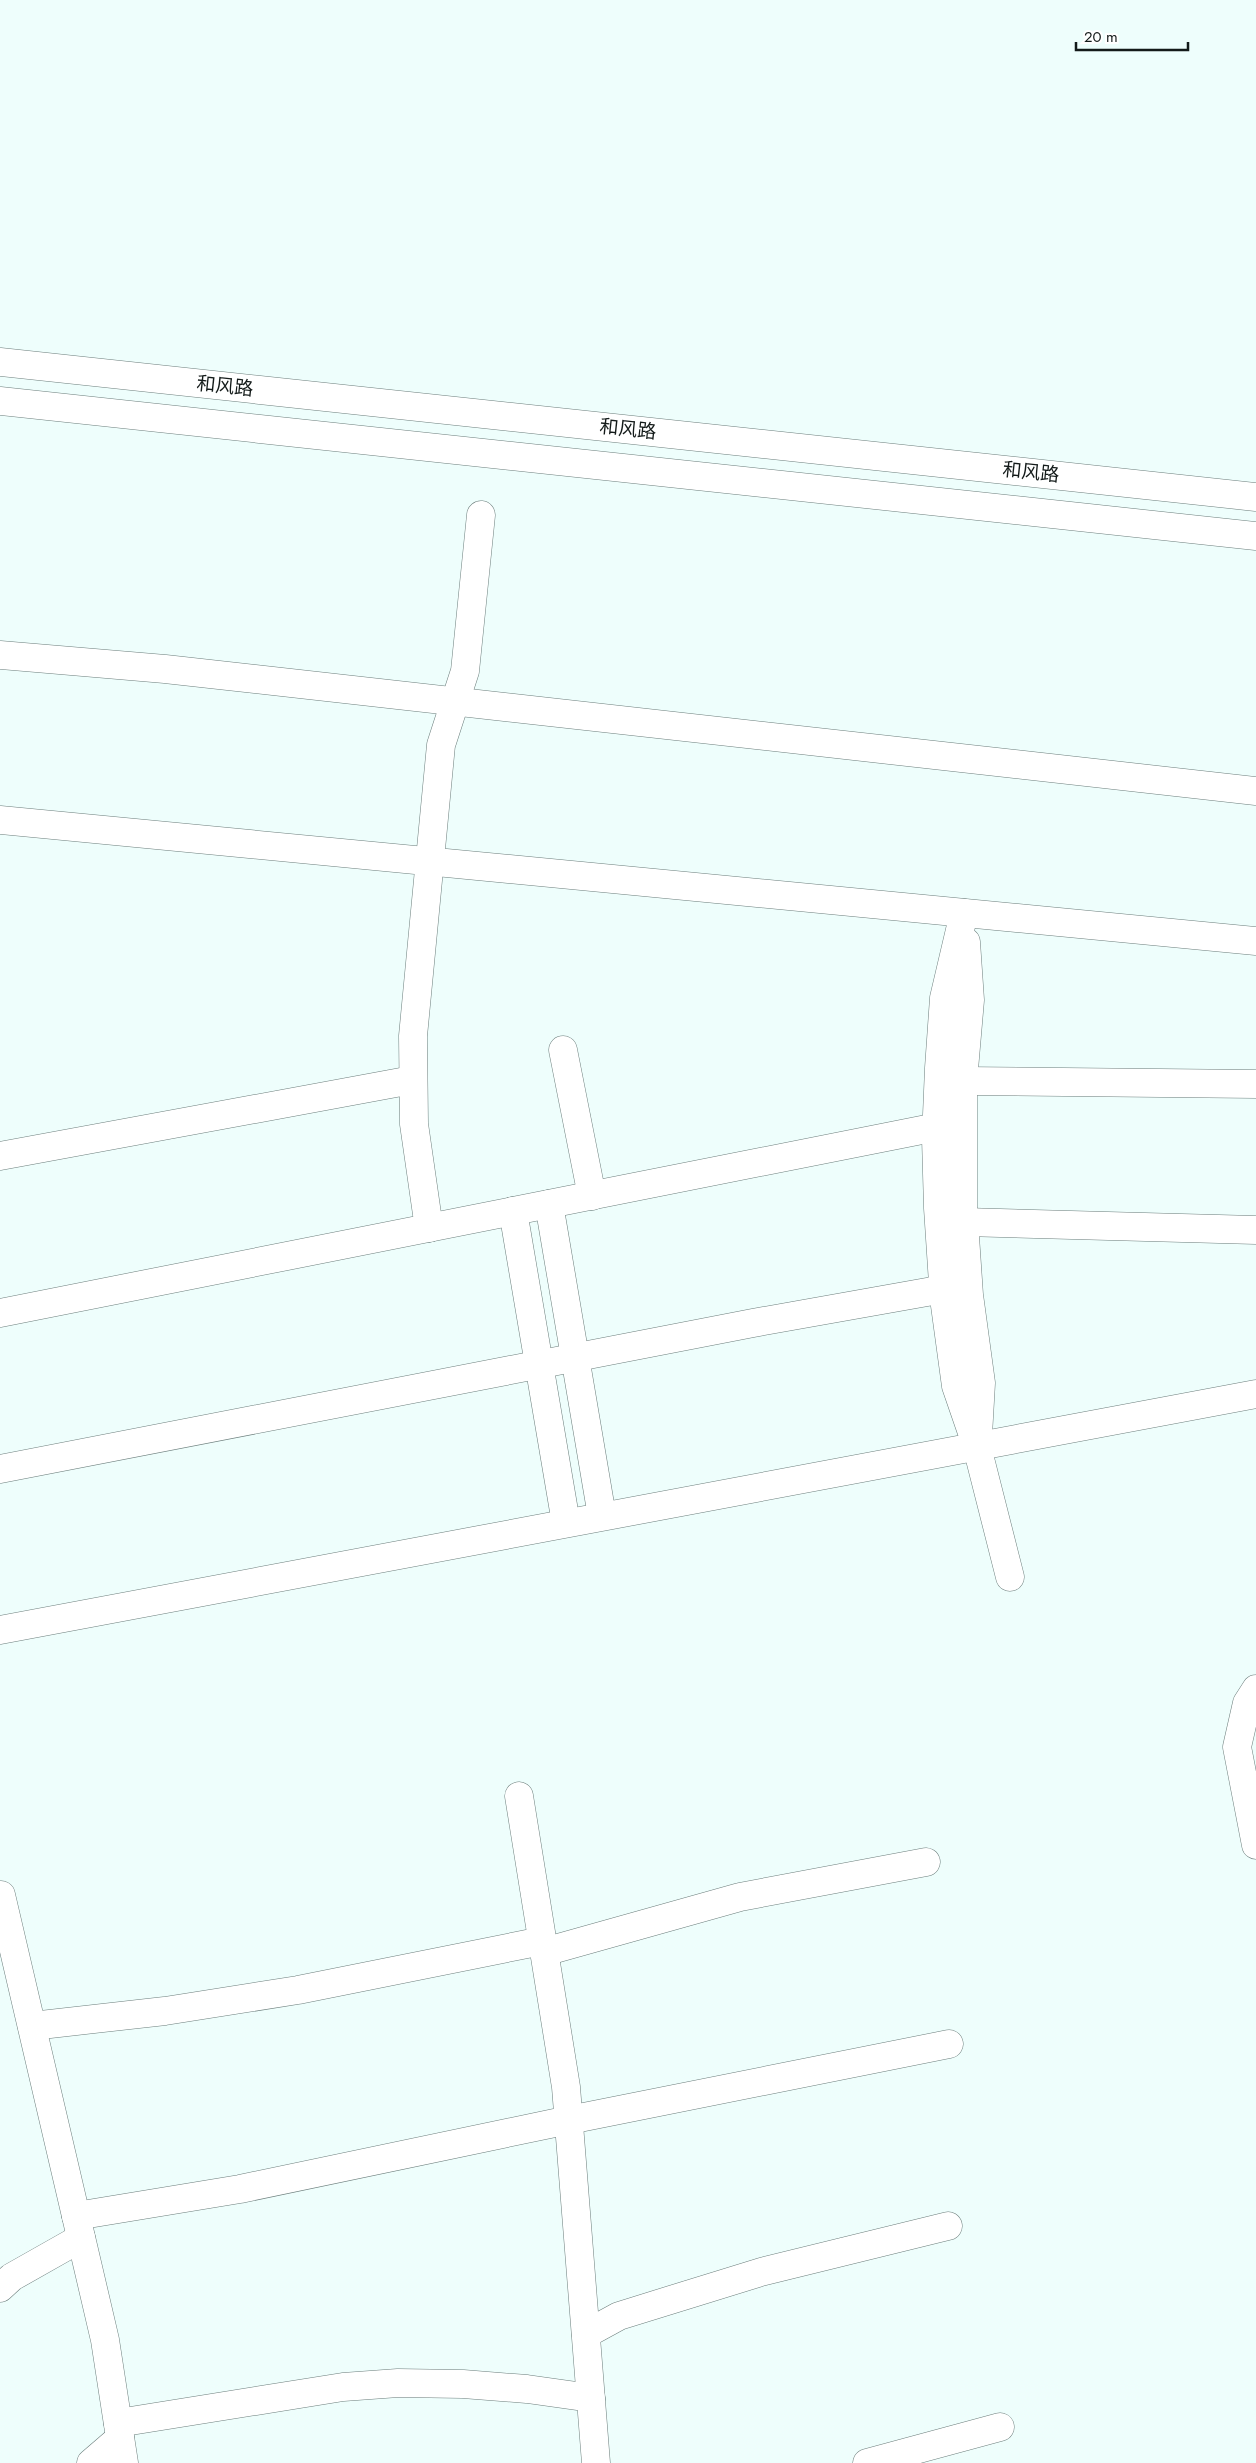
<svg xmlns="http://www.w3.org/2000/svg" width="1256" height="2463" font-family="Jost,'Noto Sans SC',sans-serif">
<rect width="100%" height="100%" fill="#eefefc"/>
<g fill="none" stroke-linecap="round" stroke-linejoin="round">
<g stroke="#6c7e7c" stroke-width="29">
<g id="minor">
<path d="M 0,362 L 1256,497"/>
<path d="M 0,401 L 1256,536"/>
<path d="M 0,655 L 165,669 L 1256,791"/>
<path d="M 0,820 L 1256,941"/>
<path d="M 964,913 L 944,998 L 939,1068 L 936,1138 L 938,1208 L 944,1298 L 956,1386 L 977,1447 L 1010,1577"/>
<path d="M 966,942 L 970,1000 L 963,1081 L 963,1207 L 969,1295 L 981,1383 L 978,1435"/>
<path d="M 563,1050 L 592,1196"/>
<path d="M 963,1081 L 1256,1084"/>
<path d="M 0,1156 L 412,1080"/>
<path d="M 549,1204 L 602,1516"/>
<path d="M 513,1211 L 566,1523"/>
<path d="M 964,1222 L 1256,1230"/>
<path d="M 429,1228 L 414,1124 L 413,1036 L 441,745 L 465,671 L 481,515"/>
<path d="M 0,1313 L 962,1122"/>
<path d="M 0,1469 L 753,1323 L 944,1289"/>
<path d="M 0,1630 L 1256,1394"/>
<path d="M 1256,1689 L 1247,1703 L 1237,1747 L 1256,1845"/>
<path d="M 519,1796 L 566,2087 L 596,2463"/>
<path d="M 1,1895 L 105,2340 L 124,2463"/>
<path d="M 544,1952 L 740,1897 L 926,1862"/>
<path d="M 32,2026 L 165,2011 L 298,1990 L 542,1941"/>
<path d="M 76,2216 L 240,2189 L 569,2120 L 949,2044"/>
<path d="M 0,2288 L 12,2277 L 81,2238"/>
<path d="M 586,2334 L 619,2316 L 761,2272 L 948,2226"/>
<path d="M 118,2423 L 343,2387 L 398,2383 L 463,2384 L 527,2389 L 591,2398"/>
<path d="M 91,2463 L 120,2438"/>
<path d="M 867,2463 L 1000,2427"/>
</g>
</g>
<use href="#minor" stroke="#fff" stroke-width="28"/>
</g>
<g text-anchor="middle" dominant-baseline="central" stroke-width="5" stroke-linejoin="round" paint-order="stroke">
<g font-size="19" fill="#131a19" stroke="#fff">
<text transform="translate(225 386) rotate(6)">和风路</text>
<text transform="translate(628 429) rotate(6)">和风路</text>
<text transform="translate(1031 472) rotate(6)">和风路</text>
</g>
</g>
<path d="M1076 42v8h112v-8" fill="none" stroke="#131a19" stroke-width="2.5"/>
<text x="1084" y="42" font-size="15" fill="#131a19" stroke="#ffffff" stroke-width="4" paint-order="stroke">20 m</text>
</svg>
